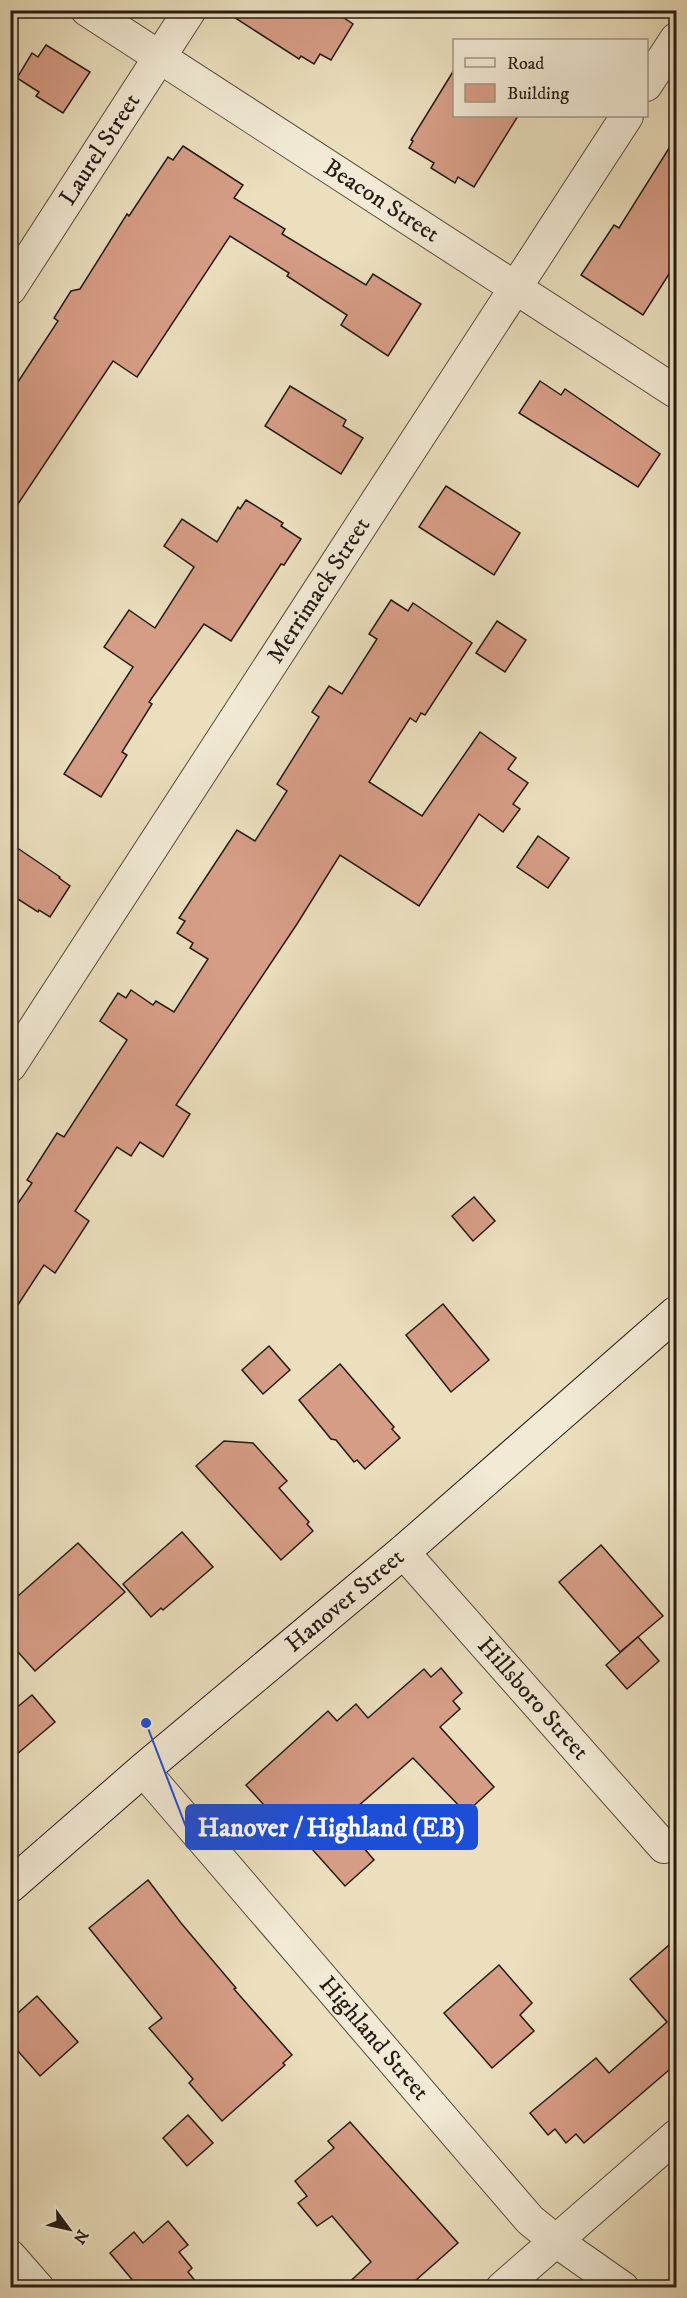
<svg xmlns="http://www.w3.org/2000/svg" width="687" height="2298" font-family="'IM FELL DW Pica',serif">
<rect width="100%" height="100%" fill="#ebdfbe"/>
<filter id="stains"><feTurbulence type="fractalNoise" baseFrequency=".00333" numOctaves="4"/><feColorMatrix values="0 0 0 0 .2 0 0 0 0 .09 0 0 0 0 .02 0 0 0 .5 -.17"/></filter>
<radialGradient id="worn" r=".72"><stop offset=".6" stop-color="#630" stop-opacity="0"/><stop offset="1" stop-color="#630" stop-opacity=".3"/></radialGradient>
<g fill="#d69d86" stroke="#261b13" stroke-width="1.5">
<path d="M 223,10 L 332,10 L 353,24 L 331,60 L 320,54 L 314,64 L 301,56 L 299,59 Z"/>
<path d="M 46,45 L 90,72 L 63,113 L 36,96 L 39,92 L 17,78 L 32,53 L 38,57 Z"/>
<path d="M 454,70 L 454,116 L 518,116 L 474,187 L 458,177 L 455,183 L 431,168 L 434,163 L 409,148 L 413,141 L 411,140 Z"/>
<path d="M 676,137 L 676,263 L 643,315 L 581,275 L 614,225 L 619,228 Z"/>
<path d="M 183,146 L 243,185 L 234,198 L 285,229 L 282,234 L 366,285 L 373,274 L 421,304 L 388,356 L 341,325 L 347,315 L 287,276 L 289,273 L 230,236 L 137,377 L 113,361 L 10,516 L 10,394 L 58,321 L 54,318 L 71,291 L 80,289 L 127,214 L 129,216 L 168,157 L 173,160 Z"/>
<path d="M 540,381 L 561,395 L 565,389 L 660,454 L 638,487 L 519,413 Z"/>
<path d="M 290,386 L 346,420 L 343,426 L 363,438 L 341,474 L 265,426 Z"/>
<path d="M 446,486 L 520,533 L 494,575 L 419,527 Z"/>
<path d="M 246,500 L 283,523 L 281,526 L 301,539 L 284,565 L 281,564 L 231,641 L 204,624 L 149,702 L 152,704 L 122,752 L 127,755 L 101,797 L 64,774 L 133,667 L 104,647 L 129,610 L 155,628 L 194,567 L 164,546 L 182,519 L 217,542 L 238,507 L 240,509 Z"/>
<path d="M 391,600 L 408,611 L 413,603 L 472,643 L 425,715 L 421,713 L 416,722 L 410,718 L 369,782 L 422,816 L 480,732 L 516,758 L 508,769 L 528,783 L 513,804 L 520,809 L 503,832 L 479,814 L 419,906 L 340,855 L 297,924 L 176,1105 L 190,1114 L 163,1157 L 140,1142 L 131,1156 L 117,1147 L 75,1211 L 89,1221 L 55,1273 L 44,1265 L 10,1317 L 10,1215 L 32,1183 L 27,1180 L 57,1133 L 64,1137 L 127,1040 L 100,1021 L 118,993 L 126,998 L 131,990 L 153,1005 L 156,1001 L 174,1012 L 208,959 L 190,948 L 193,943 L 177,933 L 185,921 L 179,918 L 237,830 L 255,841 L 287,791 L 277,784 L 319,717 L 312,712 L 329,686 L 342,694 L 377,639 L 369,634 Z"/>
<path d="M 497,621 L 526,640 L 505,672 L 476,653 Z"/>
<path d="M 538,836 L 569,858 L 548,888 L 517,867 Z"/>
<path d="M 10,843 L 60,877 L 59,878 L 70,886 L 50,917 L 39,910 L 38,912 L 10,894 Z"/>
<path d="M 474,1197 L 495,1221 L 473,1241 L 452,1216 Z"/>
<path d="M 443,1304 L 489,1360 L 451,1392 L 406,1335 Z"/>
<path d="M 269,1346 L 290,1370 L 263,1394 L 242,1370 Z"/>
<path d="M 340,1364 L 394,1427 L 392,1429 L 400,1438 L 365,1469 L 357,1460 L 354,1462 L 336,1440 L 331,1439 L 299,1400 Z"/>
<path d="M 224,1441 L 253,1443 L 287,1481 L 279,1488 L 309,1522 L 307,1524 L 313,1531 L 281,1560 L 196,1466 Z"/>
<path d="M 182,1532 L 213,1567 L 163,1610 L 161,1608 L 151,1617 L 123,1584 Z"/>
<path d="M 78,1543 L 125,1592 L 35,1671 L 10,1643 L 10,1603 Z"/>
<path d="M 601,1545 L 663,1616 L 620,1652 L 559,1582 Z"/>
<path d="M 638,1637 L 659,1661 L 627,1689 L 606,1665 Z"/>
<path d="M 441,1668 L 462,1693 L 453,1701 L 460,1709 L 440,1727 L 494,1787 L 466,1813 L 413,1758 L 341,1821 L 374,1860 L 345,1886 L 304,1840 L 299,1844 L 246,1785 L 328,1711 L 337,1721 L 356,1704 L 368,1718 L 424,1669 L 431,1677 Z"/>
<path d="M 32,1695 L 55,1722 L 10,1760 L 10,1713 Z"/>
<path d="M 148,1880 L 181,1923 L 236,1988 L 234,1989 L 292,2055 L 283,2063 L 285,2065 L 222,2121 L 189,2083 L 193,2079 L 149,2028 L 162,2018 L 89,1928 Z"/>
<path d="M 676,1939 L 676,2064 L 584,2143 L 576,2134 L 566,2143 L 555,2129 L 548,2135 L 530,2113 L 596,2058 L 609,2073 L 667,2022 L 630,1979 Z"/>
<path d="M 499,1965 L 532,2003 L 520,2015 L 534,2031 L 492,2068 L 444,2013 Z"/>
<path d="M 37,1996 L 78,2042 L 40,2076 L 10,2042 L 10,2020 Z"/>
<path d="M 188,2115 L 213,2143 L 187,2166 L 163,2138 Z"/>
<path d="M 350,2122 L 458,2243 L 407,2288 L 343,2288 L 371,2262 L 332,2216 L 317,2226 L 298,2203 L 307,2196 L 295,2181 L 334,2148 L 328,2141 Z"/>
<path d="M 168,2221 L 188,2245 L 179,2252 L 192,2268 L 188,2272 L 201,2288 L 139,2288 L 110,2253 L 134,2232 L 143,2243 Z"/>
</g>
<g fill="none" stroke-linecap="round" stroke-linejoin="round">
<g stroke="#574c3e" stroke-width="34">
<g id="street">
<path id="s1" d="M 87,10 L 676,392"/>
<path d="M 646,85 L 676,39"/>
<path id="s2" d="M 10,289 L 190,10"/>
<path id="s3" d="M 10,1066 L 627,116"/>
<path id="s4" d="M 403,1552 L 664,1847"/>
<path id="s5" d="M 143,1770 L 530,2220 L 556,2241 L 623,2288"/>
<path d="M 10,2256 L 38,2288"/>
<path d="M 502,2288 L 676,2136"/>
</g>
</g>
<g stroke="#261b13" stroke-width="35">
<g id="secondary">
<path id="s6" d="M 10,1886 L 143,1770 L 403,1552 L 676,1313"/>
</g>
</g>
<use href="#street" stroke="#f2ead5" stroke-width="32"/>
<use href="#secondary" stroke="#f2ead5" stroke-width="33"/>
</g>
<g text-anchor="middle" dominant-baseline="central" stroke-width="5" stroke-linejoin="round" paint-order="stroke">
<g font-size="24" fill="#261b13" stroke="#f2ead5">
<text stroke="none"><textPath href="#s2" startOffset="166">Laurel Street</textPath></text>
<text stroke="none"><textPath href="#s1" startOffset="351">Beacon Street</textPath></text>
<text stroke="none"><textPath href="#s3" startOffset="567">Merrimack Street</textPath></text>
<text stroke="none"><textPath href="#s6" startOffset="440">Hanover Street</textPath></text>
<text stroke="none"><textPath href="#s4" startOffset="196">Hillsboro Street</textPath></text>
<text stroke="none"><textPath href="#s5" startOffset="354">Highland Street</textPath></text>
</g>
</g>
<path fill="none" stroke="#1d4ed8" stroke-width="2" d="M146 1723L186 1827"/>
<circle fill="#1d4ed8" stroke="#f2ead5" stroke-width="2" cx="146" cy="1723" r="6"/>
<rect fill="#1d4ed8" stroke="#1d4ed8" stroke-width="2" x="186" y="1805" width="291" height="44" rx="6"/>
<g font-size="26" text-anchor="middle" font-weight="bold" fill="#fff">
<text x="331" y="1836">Hanover / Highland (EB)</text>
</g>
<rect width="687" height="2298" fill="none" stroke="#ebdfbe" stroke-width="36"/>
<rect x="12" y="12" width="663" height="2274" fill="none" stroke="#261b13" stroke-width="3"/>
<rect x="18" y="18" width="651" height="2262" fill="none" stroke="#261b13" stroke-width="1.5"/>
<rect x="453" y="39" width="195" height="78" fill="#f2ead5" stroke="#a09787" stroke-width="1.5"/>
<rect x="465" y="58" width="30" height="9" fill="#f2ead5" stroke="#a09787" stroke-width="1.5"/>
<text x="507" y="69" font-size="18" fill="#261b13">Road</text>
<rect x="465" y="84" width="30" height="18" fill="#d69d86" stroke="#a09787" stroke-width="1.5"/>
<text x="507" y="99" font-size="18" fill="#261b13">Building</text>
<g transform="translate(69 2229) rotate(123)" stroke="#f2ead5" stroke-width="4.5" paint-order="stroke">
<path d="M0-4.5L10 22L0 15L-10 22Z" fill="#261b13"/>
<text y="-9" font-size="16" font-weight="bold" text-anchor="middle" fill="#261b13">N</text>
</g>
<rect width="100%" height="100%" filter="url(#stains)"/>
<rect width="100%" height="100%" fill="url(#worn)"/>
</svg>
